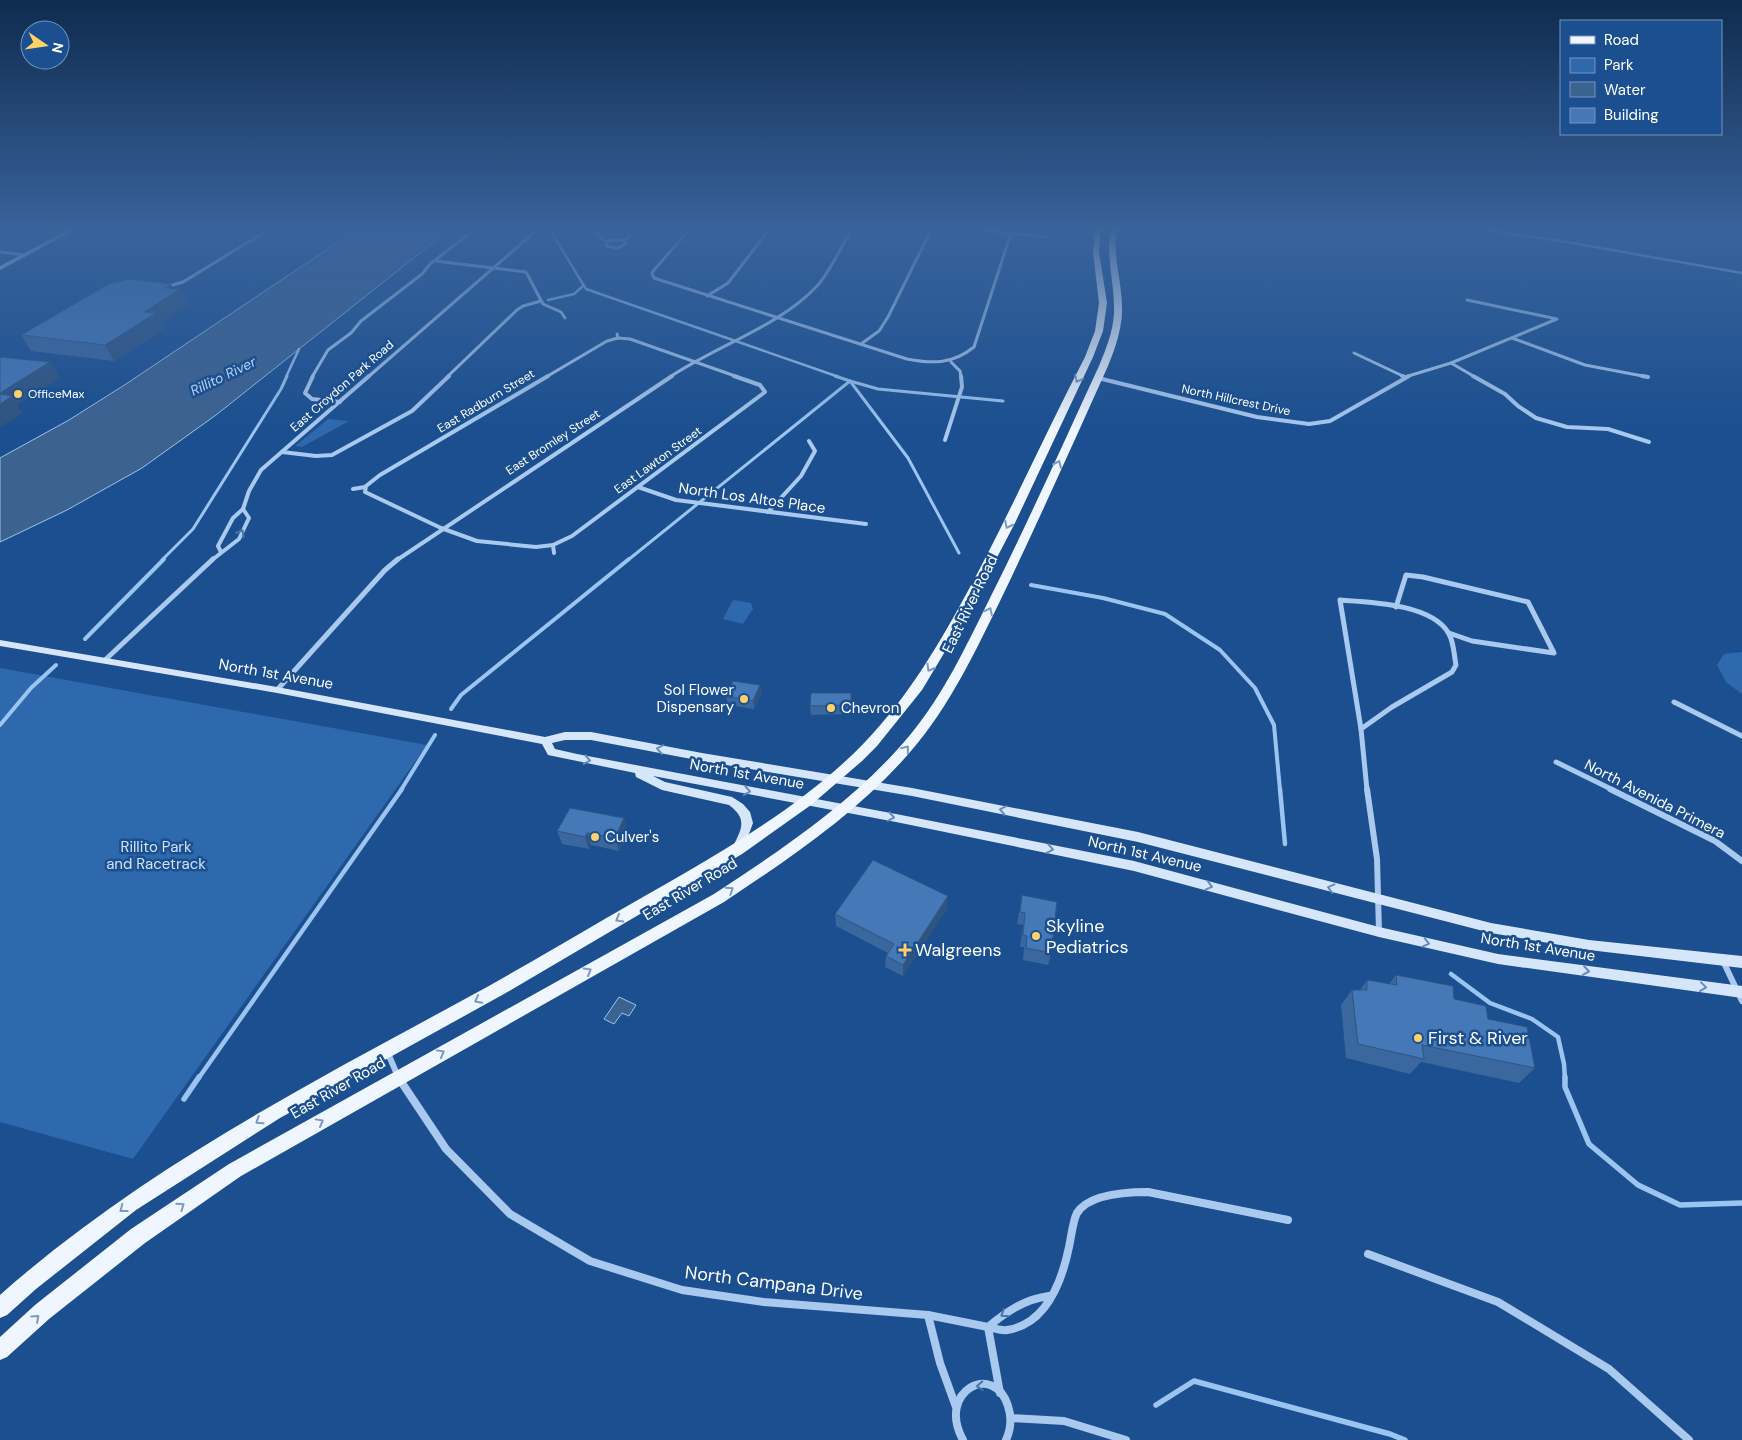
<svg xmlns="http://www.w3.org/2000/svg" width="1742" height="1440" font-family="'DM Sans',sans-serif">
<rect width="100%" height="100%" fill="#1b4f8f"/>
<g fill="#2e69ad">
<path d="M 328,419 L 349,421 L 302,447 L 295,446 Z"/>
<path d="M 733,600 L 751,603 L 753,609 L 743,624 L 723,619 Z"/>
<path d="M 1742,652 L 1742,694 L 1726,682 L 1717,665 L 1724,654 Z"/>
<path d="M 0,668 L 427,745 L 133,1159 L 0,1122 Z"/>
</g>
<g fill="#3c6290" stroke="#9cc4f0">
<path d="M 356,230 L 449,230 L 216,415 L 142,468 L 67,510 L 0,542 L 0,458 L 69,420 L 126,384 Z"/>
<path d="M 619,997 L 636,1005 L 629,1016 L 622,1013 L 614,1024 L 604,1019 Z"/>
</g>
<g fill="none" stroke-linecap="round" stroke-linejoin="round">
<g stroke="#9cc4f0" stroke-width="2.5">
<path d="M 550,230 L 586,289 L 839,377"/>
<path d="M 1484,230 L 1567,242 L 1742,273"/>
<path d="M 548,300 L 574,294 L 584,285"/>
<path d="M 286,377 L 299,349"/>
</g>
<g stroke="#9cc4f0" stroke-width="3">
<path d="M 835,376 L 850,381 L 908,458 L 959,553"/>
<path d="M 162,560 L 193,529 L 281,389 L 287,376"/>
<path d="M 628,560 L 850,381 L 878,389 L 1003,401"/>
</g>
<g stroke="#9cc4f0" stroke-width="4">
<path d="M 1031,585 L 1103,598 L 1165,614 L 1220,650 L 1255,688 L 1274,725 L 1280,790"/>
<path d="M 85,639 L 164,559"/>
<path d="M 451,709 L 461,695 L 629,559"/>
<path d="M 0,725 L 31,688 L 56,665"/>
<path d="M 401,790 L 435,735"/>
</g>
<g stroke="#9cc4f0" stroke-width="4.5">
<path d="M 1280,789 L 1285,844"/>
<path d="M 1451,974 L 1490,1003 L 1532,1019 L 1558,1037 L 1564,1064 L 1565,1079"/>
<path d="M 198,1079 L 402,789"/>
</g>
<g stroke="#9cc4f0" stroke-width="5.5">
<path d="M 1565,1077 L 1565,1087 L 1589,1144 L 1638,1185 L 1680,1205 L 1742,1203"/>
<path d="M 184,1099 L 199,1077"/>
<path d="M 1156,1405 L 1194,1381 L 1390,1434 L 1405,1440"/>
</g>
<g stroke="#a9c9ee" stroke-width="3">
<path d="M 596,230 L 602,239 L 608,242"/>
<path d="M 689,230 L 654,270 L 652,273 L 654,278 L 907,359 C 933,364 953,364 974,347 L 1011,233"/>
<path d="M 979,230 L 1047,237"/>
<path d="M 612,240 L 622,240 L 627,243 L 618,248 L 606,246 L 607,242 Z"/>
<path d="M 624,241 L 635,230"/>
<path d="M 0,252 L 25,255"/>
<path d="M 435,261 L 526,272 L 543,304 L 561,312 L 565,318"/>
<path d="M 166,287 L 183,282 L 268,230"/>
<path d="M 707,296 L 728,283 L 769,230"/>
<path d="M 617,334 L 618,338"/>
<path d="M 618,338 L 630,339 L 738,377"/>
<path d="M 1512,338 L 1585,365 L 1648,377"/>
<path d="M 861,344 L 879,331 L 888,317 L 931,230"/>
<path d="M 1354,353 L 1405,377"/>
<path d="M 951,362 L 960,371 L 961,377"/>
<path d="M 1451,363 L 1475,377"/>
<path d="M 312,377 L 328,350 L 351,333 L 361,321 L 422,274 L 430,264 L 474,230"/>
<path d="M 368,377 L 537,230"/>
<path d="M 447,377 L 517,310 L 523,306 L 541,301"/>
<path d="M 546,377 L 607,341 L 618,338"/>
<path d="M 670,377 C 716,346 780,326 817,286 C 830,272 841,247 851,230"/>
<path d="M 1405,377 L 1451,363 L 1557,319 L 1467,300"/>
</g>
<g stroke="#a9c9ee" stroke-width="4">
<path d="M 313,376 L 305,393 L 312,399 L 340,402"/>
<path d="M 548,376 L 380,475 L 366,486 L 365,492 L 441,528 L 477,541 L 536,547 L 553,545 L 572,536 L 765,392 L 760,385 L 734,376"/>
<path d="M 1402,376 L 1405,377"/>
<path d="M 1473,376 L 1505,394 L 1518,406 L 1536,418 L 1567,427 L 1608,429 L 1649,442"/>
<path d="M 1642,376 L 1648,377"/>
<path d="M 1098,378 L 1257,417 L 1309,424 L 1330,421 L 1409,376"/>
<path d="M 945,440 L 962,387 L 961,376"/>
<path d="M 282,452 L 316,456 L 332,455 L 412,411 L 449,376"/>
<path d="M 638,487 L 676,500 L 866,524"/>
<path d="M 353,489 L 365,487"/>
<path d="M 768,512 L 801,476 L 815,451 L 809,441"/>
<path d="M 553,545 L 554,553"/>
<path d="M 221,552 L 218,546 L 233,518 L 243,509 L 249,491 L 261,470 L 369,376"/>
<path d="M 212,560 L 239,539 L 249,518 L 243,509"/>
<path d="M 397,560 L 672,376"/>
</g>
<g stroke="#a9c9ee" stroke-width="5">
<path d="M 1340,600 C 1370,602 1433,604 1449,634 C 1454,643 1454,655 1456,665 L 1452,672 L 1392,707 L 1361,729 Z"/>
<path d="M 1396,607 L 1406,575 L 1423,577 L 1528,602 L 1554,653 L 1472,641 L 1449,633"/>
<path d="M 105,660 L 213,559"/>
<path d="M 277,690 L 385,570 L 398,559"/>
<path d="M 1674,702 L 1742,736"/>
<path d="M 1361,729 L 1367,790"/>
<path d="M 1556,762 L 1613,790"/>
</g>
<g stroke="#a9c9ee" stroke-width="6">
<path d="M 1367,789 L 1377,859 L 1379,932"/>
<path d="M 1610,789 L 1715,841 L 1742,861"/>
<path d="M 1723,961 L 1742,1001"/>
<path d="M 387,1051 L 399,1079"/>
</g>
<g stroke="#a9c9ee" stroke-width="8">
<path d="M 398,1077 L 446,1149 L 510,1214 L 590,1261 L 682,1290 L 764,1302 L 928,1315 L 988,1327 L 1000,1393"/>
<path d="M 1368,1254 L 1498,1302 L 1609,1369 L 1689,1440"/>
<path d="M 1049,1296 C 1025,1299 1006,1312 988,1327 C 994,1328 1001,1331 1007,1330 C 1047,1324 1062,1281 1069,1247 C 1071,1238 1073,1220 1077,1213 C 1089,1194 1128,1192 1148,1192 L 1288,1220"/>
<path d="M 928,1315 L 940,1363 L 956,1407"/>
<path d="M 1011,1418 L 1064,1421 L 1126,1440"/>
<path d="M 963,1440 C 936,1391 994,1361 1008,1406 C 1012,1418 1011,1429 1006,1440"/>
</g>
<g fill="#d6e6fa" fill-rule="evenodd">
<path d="M 68,230 L 75,230 L 0,270 L 0,266 Z"/>
<path d="M 0,640 L 277,687 L 545,737 L 565,732 L 591,732 L 702,753 L 912,788 L 1138,832 L 1491,923 L 1589,940 L 1742,956 L 1742,968 L 1589,950 L 1491,933 L 1138,842 L 912,796 L 702,761 L 591,740 L 565,740 L 552,743 L 555,749 L 577,754 L 896,814 L 1134,861 L 1379,927 L 1498,954 L 1742,986 L 1742,998 L 1498,964 L 1379,937 L 1134,871 L 896,822 L 653,776 L 665,782 L 732,797 L 743,804 L 750,812 L 753,823 L 743,850 L 741,853 L 737,855 L 733,853 L 731,850 C 741,830 749,820 729,805 L 662,790 L 636,777 L 635,773 L 548,755 L 542,744 L 277,693 L 0,646 Z"/>
</g>
<g fill="#f0f6ff" fill-rule="evenodd">
<path d="M 1095,230 L 1101,230 L 1099,252 L 1107,303 L 1103,331 L 1093,357 L 1015,523 L 968,613 L 922,690 L 877,746 L 862,761 L 811,805 L 742,854 L 504,994 L 280,1118 L 136,1210 L 36,1289 L 7,1315 L 0,1318 L 0,1295 C 145,1166 319,1079 487,987 C 526,965 564,943 603,920 C 691,869 794,816 865,742 C 908,697 940,643 969,589 C 1010,513 1045,434 1085,357 L 1095,331 L 1099,303 L 1093,252 Z"/>
<path d="M 1110,230 L 1116,230 C 1113,259 1123,285 1122,313 C 1121,331 1115,349 1108,366 C 1073,444 1038,522 1001,599 C 975,652 950,706 911,751 C 859,812 790,858 724,902 L 241,1176 L 145,1243 L 49,1319 L 7,1357 L 0,1360 L 0,1337 L 35,1305 L 131,1229 L 229,1164 L 714,894 C 784,848 856,800 910,735 C 944,694 966,646 990,598 C 1028,522 1063,444 1099,366 C 1106,349 1113,332 1114,313 C 1115,285 1106,258 1110,230 Z"/>
</g>
</g>
<g fill="#3a679d">
<path d="M 174,289 L 180,289 L 188,305 L 161,322 L 165,328 L 114,361 L 31,351 L 21,335 Z"/>
<path d="M 760,685 L 761,694 L 754,709 L 728,705 L 726,696 Z"/>
<path d="M 851,693 L 851,714 L 811,715 L 810,706 Z"/>
<path d="M 557,831 L 628,831 L 619,851 L 591,845 L 589,849 L 562,844 Z"/>
<path d="M 1022,895 L 1051,953 L 1048,965 L 1023,960 L 1024,947 L 1020,947 L 1023,925 L 1017,924 Z"/>
<path d="M 947,908 L 903,976 L 885,967 L 886,956 L 888,953 L 836,926 L 835,914 Z"/>
<path d="M 1396,975 L 1454,999 L 1488,1019 L 1535,1068 L 1519,1083 L 1421,1062 L 1410,1074 L 1346,1058 L 1341,1005 L 1352,990 L 1360,990 L 1367,980 L 1389,984 Z"/>
</g>
<g fill="#305480">
<path d="M 171,284 L 176,292 L 180,289 L 188,305 L 161,322 L 165,328 L 114,361 L 105,345 L 144,312 L 165,288 Z"/>
<path d="M 50,362 L 60,378 L 17,405 L 23,413 L 0,427 L 0,393 Z"/>
<path d="M 760,685 L 761,694 L 754,709 L 753,701 Z"/>
<path d="M 624,818 L 628,831 L 619,851 L 615,838 Z"/>
<path d="M 587,833 L 591,845 L 589,849 L 585,837 Z"/>
<path d="M 948,896 L 947,908 L 903,976 L 903,965 Z"/>
</g>
<g fill="#4478b7" stroke="#305480">
<path d="M 130,279 L 171,284 L 165,288 L 180,289 L 144,312 L 156,313 L 105,345 L 21,335 L 109,284 Z"/>
<path d="M 0,357 L 50,362 L 0,393 Z"/>
<path d="M 0,394 L 12,396 L 0,404 Z"/>
<path d="M 733,681 L 760,685 L 753,701 L 726,696 Z"/>
<path d="M 811,693 L 851,693 L 851,705 L 810,706 Z"/>
<path d="M 570,808 L 624,818 L 615,838 L 587,833 L 585,837 L 557,831 Z"/>
<path d="M 873,860 L 948,896 L 903,965 L 886,956 L 894,944 L 835,914 Z"/>
<path d="M 1022,895 L 1057,902 L 1051,953 L 1026,948 L 1027,936 L 1023,935 L 1025,913 L 1020,912 Z"/>
<path d="M 1396,975 L 1453,986 L 1454,999 L 1486,1006 L 1488,1019 L 1527,1027 L 1535,1068 L 1422,1045 L 1424,1059 L 1358,1044 L 1352,990 L 1367,990 L 1367,980 L 1397,985 Z"/>
</g>
<defs><path id="oneway-chevron" d="M-2-3.5L2.5 0L-2 3.5" fill="none" stroke-width="1.6" stroke-linecap="round" stroke-linejoin="round" transform="scale(1.25)"/></defs>
<g stroke="#7b9ac1">
<use href="#oneway-chevron" transform="translate(1078 379) rotate(118)"/>
<use href="#oneway-chevron" transform="translate(1058 464) rotate(-66)"/>
<use href="#oneway-chevron" transform="translate(1008 525) rotate(117)"/>
<use href="#oneway-chevron" transform="translate(989 611) rotate(-64)"/>
<use href="#oneway-chevron" transform="translate(930 668) rotate(120)"/>
<use href="#oneway-chevron" transform="translate(906 749) rotate(-51)"/>
<use href="#oneway-chevron" transform="translate(730 890) rotate(-33)"/>
<use href="#oneway-chevron" transform="translate(619 919) rotate(150)"/>
<use href="#oneway-chevron" transform="translate(588 971) rotate(-30)"/>
<use href="#oneway-chevron" transform="translate(478 1000) rotate(152)"/>
<use href="#oneway-chevron" transform="translate(441 1053) rotate(-29)"/>
<use href="#oneway-chevron" transform="translate(259 1121) rotate(147)"/>
<use href="#oneway-chevron" transform="translate(320 1122) rotate(-29)"/>
<use href="#oneway-chevron" transform="translate(181 1206) rotate(-35)"/>
<use href="#oneway-chevron" transform="translate(123 1209) rotate(142)"/>
<use href="#oneway-chevron" transform="translate(36 1318) rotate(-42)"/>
</g>
<g stroke="#4674ac">
<use href="#oneway-chevron" transform="translate(241 533) rotate(-60)"/>
<use href="#oneway-chevron" transform="translate(1004 1314) rotate(147)"/>
<use href="#oneway-chevron" transform="translate(980 1386) rotate(177)"/>
</g>
<g stroke="#668bba">
<use href="#oneway-chevron" transform="translate(660 749) rotate(-169)"/>
<use href="#oneway-chevron" transform="translate(587 760) rotate(11)"/>
<use href="#oneway-chevron" transform="translate(747 791) rotate(10)"/>
<use href="#oneway-chevron" transform="translate(1003 810) rotate(-169)"/>
<use href="#oneway-chevron" transform="translate(891 817) rotate(10)"/>
<use href="#oneway-chevron" transform="translate(1050 849) rotate(11)"/>
<use href="#oneway-chevron" transform="translate(1209 886) rotate(15)"/>
<use href="#oneway-chevron" transform="translate(1331 888) rotate(-165)"/>
<use href="#oneway-chevron" transform="translate(1426 943) rotate(13)"/>
<use href="#oneway-chevron" transform="translate(1586 971) rotate(8)"/>
<use href="#oneway-chevron" transform="translate(1703 987) rotate(7)"/>
</g>
<linearGradient id="sky" x2="0" y2="1"><stop stop-color="#0f2b4f"/><stop offset="0.53" stop-color="#39639b"/><stop offset="1" stop-color="#39639b" stop-opacity="0"/></linearGradient>
<rect width="1742" height="432" fill="url(#sky)"/>
<g fill="#ffd166" stroke="#1b4f8f" stroke-width="2">
<circle cx="18" cy="394" r="5"/>
<circle cx="744" cy="699" r="5"/>
<circle cx="831" cy="708" r="5"/>
<circle cx="595" cy="837" r="5"/>
<circle cx="1036" cy="936" r="5"/>
<path d="M902.5 942.5h5v5h5v5h-5v5h-5v-5h-5v-5h5z"/>
<circle cx="1418" cy="1038" r="5"/>
</g>
<g text-anchor="middle" dominant-baseline="central" stroke-width="5" stroke-linejoin="round" paint-order="stroke">
<g font-size="12" fill="#fff" stroke="#1b4f8f">
<text transform="translate(342 386) rotate(-41)">East Croydon Park Road</text>
<text transform="translate(1236 400) rotate(12)">North Hillcrest Drive</text>
<text transform="translate(486 401) rotate(-31)">East Radburn Street</text>
<text transform="translate(553 442) rotate(-33)">East Bromley Street</text>
<text transform="translate(658 460) rotate(-36)">East Lawton Street</text>
</g>
<g font-size="12" fill="#fff" stroke="#1b4f8f" text-anchor="start">
<text x="28" y="394">OfficeMax</text>
</g>
<g font-size="14" font-style="italic" fill="#b5d3f5" stroke="#1b4f8f">
<text transform="translate(223 376) rotate(-26)">Rillito River</text>
</g>
<g font-size="15" fill="#fff" stroke="#1b4f8f">
<text transform="translate(752 498) rotate(8)">North Los Altos Place</text>
<text transform="translate(970 604) rotate(-64)">East River Road</text>
<text transform="translate(276 674) rotate(10)">North 1st Avenue</text>
<text transform="translate(747 774) rotate(10)">North 1st Avenue</text>
<text transform="translate(1655 799) rotate(27)">North Avenida Primera</text>
<text transform="translate(1145 854) rotate(13)">North 1st Avenue</text>
<text transform="translate(690 889) rotate(-31)">East River Road</text>
<text transform="translate(1538 947) rotate(9)">North 1st Avenue</text>
<text transform="translate(338 1088) rotate(-30)">East River Road</text>
</g>
<g font-size="15" fill="#fff" stroke="#1b4f8f" text-anchor="start">
<text x="734" y="690" text-anchor="end">Sol Flower<tspan x="734" dy="17">Dispensary</tspan></text>
<text x="841" y="708">Chevron</text>
<text x="605" y="837">Culver's</text>
</g>
<g font-size="15" fill="#cfe3fa" stroke="#1b4f8f">
<text x="156" y="847">Rillito Park<tspan x="156" dy="17">and Racetrack</tspan></text>
</g>
<g font-size="18" fill="#fff" stroke="#1b4f8f" text-anchor="start">
<text x="1046" y="926">Skyline<tspan x="1046" dy="21">Pediatrics</tspan></text>
<text x="915" y="950">Walgreens</text>
<text x="1428" y="1038">First &amp; River</text>
</g>
<g font-size="18" fill="#fff" stroke="#1b4f8f">
<text transform="translate(774 1283) rotate(7)">North Campana Drive</text>
</g>
</g>
<rect x="1560" y="20" width="162" height="115" fill="#1b4f8f" stroke="#7695bc"/>
<rect x="1570" y="36" width="25" height="8" fill="#f0f6ff" stroke="#7695bc"/>
<text x="1604" y="45" font-size="15" fill="#ffffff">Road</text>
<rect x="1570" y="58" width="25" height="15" fill="#2e69ad" stroke="#7695bc"/>
<text x="1604" y="70" font-size="15" fill="#ffffff">Park</text>
<rect x="1570" y="82" width="25" height="15" fill="#3c6290" stroke="#7695bc"/>
<text x="1604" y="95" font-size="15" fill="#ffffff">Water</text>
<rect x="1570" y="108" width="25" height="15" fill="#4478b7" stroke="#7695bc"/>
<text x="1604" y="120" font-size="15" fill="#ffffff">Building</text>
<g transform="translate(45 45) rotate(103)"><circle r="24" fill="#1b4f8f" stroke="#7695bc"/>
<path d="M0-4L9 19L0 12L-9 19Z" fill="#ffd166"/>
<text y="-8" font-size="14" font-weight="bold" text-anchor="middle" fill="#ffffff">N</text>
</g>
</svg>
